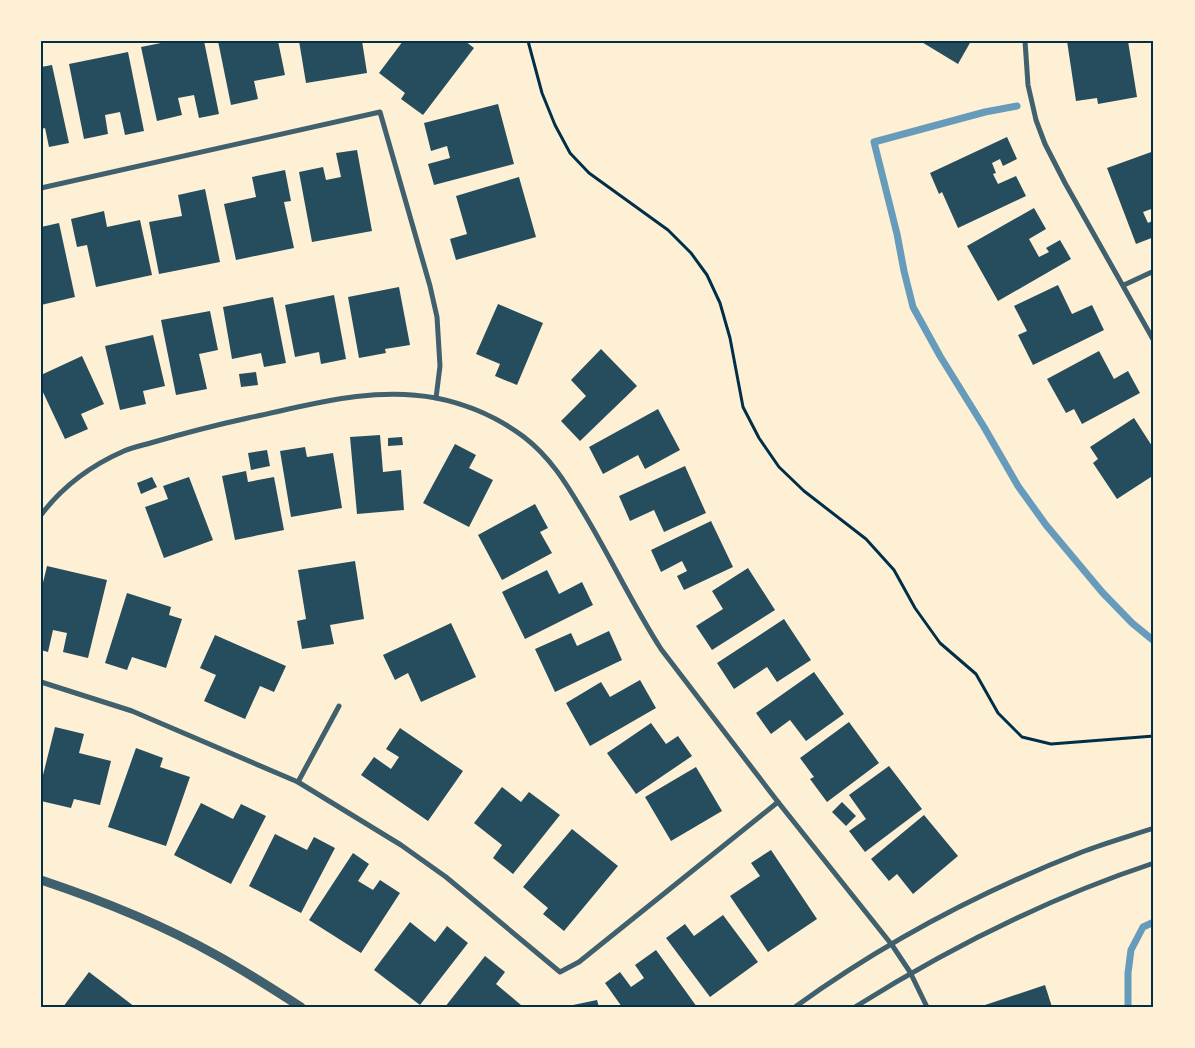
<svg xmlns="http://www.w3.org/2000/svg" width="1195" height="1048" font-family="Overpass,sans-serif">
<rect width="100%" height="100%" fill="#fdf0d5"/>
<g fill="none" stroke-linecap="round" stroke-linejoin="round">
<g stroke="#669bbc" stroke-width="7">
<path d="M 1017,106 L 985,112 L 874,142 L 897,234 L 904,271 L 913,307 L 940,356 L 984,427 L 1018,486 L 1046,525 L 1102,592 L 1132,623 L 1154,641"/>
<path d="M 1128,1007 L 1128,973 L 1131,950 L 1143,927 L 1154,922"/>
</g>
</g>
<g fill="#264d5e">
<path d="M 171,41 L 204,41 L 219,114 L 199,118 L 194,95 L 178,98 L 182,115 L 157,121 L 141,47 Z"/>
<path d="M 218,41 L 278,41 L 285,75 L 254,81 L 258,99 L 231,105 Z"/>
<path d="M 299,41 L 362,41 L 367,73 L 306,83 Z"/>
<path d="M 403,41 L 465,41 L 474,48 L 423,115 L 401,99 L 405,93 L 379,73 Z"/>
<path d="M 920,41 L 971,41 L 958,64 Z"/>
<path d="M 1067,41 L 1128,41 L 1137,97 L 1098,104 L 1097,98 L 1076,101 Z"/>
<path d="M 128,52 L 144,131 L 125,135 L 120,112 L 105,115 L 108,134 L 84,139 L 69,64 Z"/>
<path d="M 52,65 L 69,143 L 49,147 L 45,128 L 41,129 L 41,67 Z"/>
<path d="M 498,104 L 514,164 L 434,185 L 428,164 L 450,158 L 447,146 L 431,151 L 424,123 Z"/>
<path d="M 1007,137 L 1017,159 L 1003,166 L 1000,159 L 992,163 L 996,173 L 993,174 L 998,184 L 1016,176 L 1026,196 L 958,228 L 942,192 L 939,194 L 930,173 Z"/>
<path d="M 357,150 L 372,231 L 312,242 L 299,172 L 323,167 L 326,180 L 341,177 L 336,153 Z"/>
<path d="M 1154,151 L 1154,208 L 1143,212 L 1148,223 L 1152,221 L 1154,237 L 1136,244 L 1107,168 Z"/>
<path d="M 285,170 L 291,201 L 284,202 L 294,248 L 236,260 L 224,204 L 256,197 L 252,177 Z"/>
<path d="M 519,177 L 536,237 L 456,260 L 450,239 L 467,234 L 456,196 Z"/>
<path d="M 205,189 L 220,262 L 159,274 L 149,222 L 182,216 L 178,195 Z"/>
<path d="M 1034,208 L 1046,229 L 1029,239 L 1039,257 L 1049,252 L 1046,248 L 1060,240 L 1071,259 L 998,301 L 967,246 Z"/>
<path d="M 104,211 L 107,227 L 140,220 L 152,275 L 96,287 L 87,245 L 77,247 L 71,219 Z"/>
<path d="M 59,223 L 75,297 L 41,305 L 41,227 Z"/>
<path d="M 1058,285 L 1072,314 L 1092,305 L 1104,330 L 1033,365 L 1018,335 L 1027,331 L 1014,306 Z"/>
<path d="M 399,287 L 410,345 L 385,349 L 386,353 L 359,358 L 348,297 Z"/>
<path d="M 334,295 L 346,359 L 321,364 L 319,352 L 295,357 L 285,305 Z"/>
<path d="M 273,297 L 286,363 L 264,367 L 261,353 L 232,359 L 223,307 Z"/>
<path d="M 498,304 L 543,323 L 517,385 L 495,376 L 500,364 L 476,354 Z"/>
<path d="M 210,311 L 218,350 L 199,354 L 207,389 L 176,395 L 161,320 Z"/>
<path d="M 153,335 L 165,386 L 143,391 L 146,404 L 120,410 L 105,346 Z"/>
<path d="M 601,349 L 637,386 L 580,441 L 561,421 L 586,396 L 571,380 Z"/>
<path d="M 1099,351 L 1114,379 L 1128,371 L 1140,393 L 1082,424 L 1074,409 L 1066,413 L 1047,379 Z"/>
<path d="M 82,356 L 104,404 L 81,414 L 88,429 L 65,439 L 41,388 L 41,375 Z"/>
<path d="M 256,372 L 258,385 L 241,387 L 239,374 Z"/>
<path d="M 658,409 L 680,450 L 645,469 L 638,455 L 603,474 L 589,447 Z"/>
<path d="M 1134,418 L 1152,446 L 1154,445 L 1154,475 L 1117,499 L 1093,463 L 1098,459 L 1090,447 Z"/>
<path d="M 380,435 L 383,472 L 401,470 L 404,510 L 357,514 L 350,437 Z"/>
<path d="M 402,437 L 403,445 L 388,446 L 388,438 Z"/>
<path d="M 455,444 L 476,455 L 469,468 L 493,480 L 469,527 L 423,503 Z"/>
<path d="M 305,447 L 307,457 L 333,453 L 342,508 L 291,517 L 280,451 Z"/>
<path d="M 267,450 L 270,466 L 251,470 L 248,453 Z"/>
<path d="M 685,466 L 706,513 L 664,532 L 654,510 L 630,521 L 619,496 Z"/>
<path d="M 246,471 L 248,482 L 274,477 L 284,530 L 235,540 L 222,476 Z"/>
<path d="M 152,477 L 157,487 L 141,494 L 137,483 Z"/>
<path d="M 189,477 L 213,540 L 164,558 L 145,507 L 168,499 L 163,486 Z"/>
<path d="M 535,504 L 548,528 L 540,532 L 552,553 L 502,580 L 478,535 Z"/>
<path d="M 711,521 L 733,567 L 684,590 L 677,576 L 687,571 L 682,561 L 661,572 L 651,550 Z"/>
<path d="M 355,561 L 364,619 L 330,625 L 334,644 L 302,649 L 297,621 L 306,619 L 298,570 Z"/>
<path d="M 47,566 L 107,580 L 88,658 L 63,652 L 67,633 L 53,630 L 48,652 L 41,650 L 41,591 Z"/>
<path d="M 748,568 L 775,610 L 712,650 L 696,626 L 723,609 L 712,591 Z"/>
<path d="M 547,570 L 559,594 L 582,582 L 593,605 L 525,639 L 502,592 Z"/>
<path d="M 127,593 L 171,607 L 169,615 L 182,619 L 166,668 L 132,657 L 127,670 L 105,663 Z"/>
<path d="M 784,619 L 811,660 L 777,682 L 767,667 L 734,689 L 717,663 Z"/>
<path d="M 451,623 L 476,677 L 421,702 L 408,673 L 395,680 L 383,655 Z"/>
<path d="M 609,631 L 622,660 L 555,692 L 535,649 L 571,633 L 577,646 Z"/>
<path d="M 215,635 L 286,666 L 274,692 L 260,686 L 245,719 L 204,701 L 216,675 L 200,668 Z"/>
<path d="M 814,672 L 844,714 L 806,741 L 790,720 L 771,734 L 756,713 Z"/>
<path d="M 640,680 L 656,708 L 590,746 L 566,703 L 601,682 L 610,697 Z"/>
<path d="M 849,722 L 879,763 L 827,802 L 810,779 L 814,777 L 800,758 Z"/>
<path d="M 651,723 L 666,744 L 678,736 L 692,756 L 636,794 L 607,753 Z"/>
<path d="M 55,727 L 84,734 L 79,753 L 111,761 L 100,805 L 74,799 L 71,808 L 41,801 L 41,783 Z"/>
<path d="M 400,728 L 463,771 L 428,821 L 361,775 L 374,757 L 391,769 L 399,757 L 386,749 Z"/>
<path d="M 136,748 L 163,758 L 160,767 L 190,777 L 166,846 L 108,827 Z"/>
<path d="M 889,766 L 922,809 L 865,852 L 849,831 L 866,819 L 849,795 Z"/>
<path d="M 696,767 L 722,811 L 671,841 L 645,797 Z"/>
<path d="M 502,787 L 521,802 L 529,792 L 560,815 L 513,874 L 493,858 L 502,845 L 474,823 Z"/>
<path d="M 842,802 L 856,816 L 846,826 L 832,812 Z"/>
<path d="M 201,803 L 233,819 L 241,804 L 266,816 L 231,884 L 174,855 Z"/>
<path d="M 924,815 L 958,856 L 913,894 L 897,874 L 889,881 L 871,859 Z"/>
<path d="M 572,829 L 618,866 L 564,931 L 543,914 L 548,908 L 523,887 Z"/>
<path d="M 275,834 L 307,850 L 314,837 L 335,848 L 301,913 L 249,886 Z"/>
<path d="M 771,850 L 817,919 L 768,952 L 730,896 L 760,876 L 751,863 Z"/>
<path d="M 353,853 L 369,864 L 358,881 L 373,890 L 380,880 L 400,893 L 361,953 L 309,920 Z"/>
<path d="M 723,915 L 758,962 L 710,997 L 666,938 L 685,924 L 694,936 Z"/>
<path d="M 410,922 L 435,942 L 447,926 L 468,943 L 420,1005 L 374,970 Z"/>
<path d="M 656,950 L 697,1007 L 622,1007 L 605,983 L 620,972 L 631,987 L 644,978 L 635,965 Z"/>
<path d="M 485,956 L 505,972 L 496,984 L 521,1005 L 520,1007 L 445,1007 Z"/>
<path d="M 89,972 L 135,1007 L 63,1007 Z"/>
<path d="M 1045,985 L 1052,1007 L 982,1007 L 982,1006 Z"/>
<path d="M 597,1000 L 599,1007 L 573,1007 L 573,1005 Z"/>
</g>
<g fill="none" stroke-linecap="round" stroke-linejoin="round">
<path stroke="#003049" stroke-width="3" d="M 528,41 L 542,93 L 555,125 L 570,153 L 589,173 L 668,230 L 691,253 L 707,275 L 720,303 L 730,338 L 743,407 L 759,438 L 779,467 L 804,491 L 866,539 L 894,570 L 915,608 L 940,643 L 976,674 L 998,713 L 1022,737 L 1051,744 L 1154,736"/>
<g stroke="#3f606c" stroke-width="5">
<path d="M 1025,41 L 1028,85 L 1036,120 L 1045,144 L 1065,183 L 1154,341"/>
<path d="M 41,188 L 380,112 L 430,286 L 437,317 L 440,366 L 436,398"/>
<path d="M 1124,285 L 1154,271"/>
<path d="M 41,515 C 62,487 92,465 124,451 C 133,447 144,445 154,442 C 185,433 216,425 248,418 C 310,405 372,386 436,398 C 467,404 499,418 524,437 C 550,457 566,483 582,510 C 610,556 632,604 661,649 L 778,802 L 892,945 L 910,972 L 927,1007"/>
<path d="M 41,682 L 132,711 L 298,782 L 401,845 L 446,877 L 560,972 L 579,962 L 778,802"/>
<path d="M 298,782 L 339,706"/>
<path d="M 795,1007 C 882,944 982,891 1082,852 C 1105,843 1130,836 1154,828"/>
<path d="M 855,1007 C 949,948 1048,898 1154,863"/>
</g>
<path stroke="#3f606c" stroke-width="9" d="M 41,880 C 101,900 161,924 216,955 C 245,971 273,989 301,1007"/>
</g>
<rect width="1195" height="1048" fill="none" stroke="#fdf0d5" stroke-width="85"/>
<rect x="42" y="42" width="1110" height="964" fill="none" stroke="#003049" stroke-width="2"/>
</svg>
